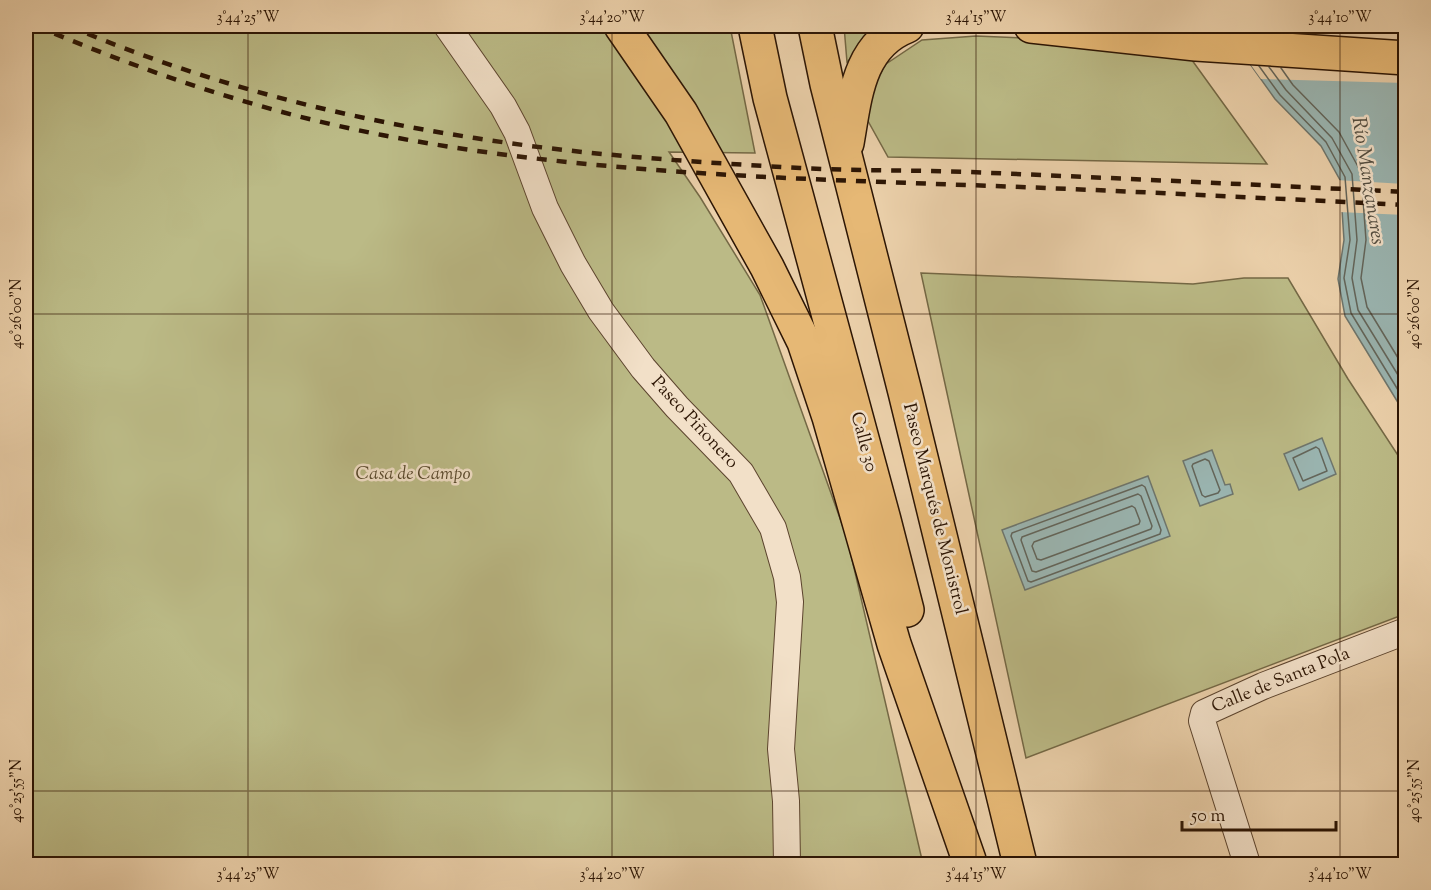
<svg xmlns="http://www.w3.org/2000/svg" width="1431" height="890" font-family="'Sorts Mill Goudy',serif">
<rect width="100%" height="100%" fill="#ebd0aa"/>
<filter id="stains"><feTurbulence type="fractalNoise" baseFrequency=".00333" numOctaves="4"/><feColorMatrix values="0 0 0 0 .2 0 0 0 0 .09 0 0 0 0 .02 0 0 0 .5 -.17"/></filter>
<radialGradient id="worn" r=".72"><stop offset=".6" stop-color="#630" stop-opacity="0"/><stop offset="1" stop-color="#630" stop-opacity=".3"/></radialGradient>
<g fill="#bbba86" stroke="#746845" stroke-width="1.5">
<path d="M 26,26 L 730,26 L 755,153 L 669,152 L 700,197 L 760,295 L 847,538 L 923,864 L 26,864 Z"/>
<path d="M 844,26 L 884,26 L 847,62 Z"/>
<path d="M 976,36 L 1045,39 L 1189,56 L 1267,164 L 888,157 L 868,121 L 867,95 L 886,64 L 922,40 Z"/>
<path d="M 921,273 L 1193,284 L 1244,278 L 1288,278 L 1348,379 L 1405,466 L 1405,614 L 1026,758 Z"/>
</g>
<g fill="#9ab5b1" stroke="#6e756c" stroke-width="1.5">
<path d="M 1223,26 L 1405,80 L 1405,414 L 1345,316 L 1338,279 L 1344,240 L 1340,180 L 1321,146 L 1275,99 Z"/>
<path d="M 1322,438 L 1336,474 L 1299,490 L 1284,454 Z"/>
<path d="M 1212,450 L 1225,485 L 1230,484 L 1233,494 L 1200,506 L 1183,461 Z"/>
<path d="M 1148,476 L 1170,536 L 1025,590 L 1002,530 Z"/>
</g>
<g fill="#ebd0aa">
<path d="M 1223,26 L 1356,26 L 1405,80 L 1405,83 L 1261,79 Z"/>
<path d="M 1336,180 L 1405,184 L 1405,215 L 1339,212 Z"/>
</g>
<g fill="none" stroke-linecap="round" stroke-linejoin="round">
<g stroke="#63655a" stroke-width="1.5">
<path d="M 1259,66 L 1280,95 L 1326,142 L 1345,177 L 1350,240 L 1344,278 L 1351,313 L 1406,403"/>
<path d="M 1269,67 L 1286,90 L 1332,138 L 1352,174 L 1357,240 L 1352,278 L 1358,310 L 1406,388"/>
<path d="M 1281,68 L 1293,85 L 1339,132 L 1361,172 L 1366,240 L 1361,278 L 1367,307 L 1406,371"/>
<path d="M 1316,447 L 1319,449 L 1327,471 L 1303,481 L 1293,458 Z"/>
<path d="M 1205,459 L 1209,461 L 1220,490 L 1218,493 L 1205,497 L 1202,495 L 1192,466 L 1193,464 Z"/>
<path d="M 1142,485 L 1145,487 L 1161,530 L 1160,534 L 1031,582 L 1028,581 L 1011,536 L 1012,533 Z"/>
<path d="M 1138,494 L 1141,496 L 1152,526 L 1151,529 L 1036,572 L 1032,571 L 1021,540 L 1022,537 Z"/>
<path d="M 1132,506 L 1135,508 L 1140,521 L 1139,524 L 1041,560 L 1037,559 L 1032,546 L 1034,542 Z"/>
</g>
<g stroke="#5c442e" stroke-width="28">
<g id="street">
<path d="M 447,26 L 503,106 L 517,132 L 545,208 L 573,264 L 601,311 L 643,368 L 677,407 L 741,473 L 773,528 L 787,577 L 790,602 L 781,749 L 786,801 L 787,864"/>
<path d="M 1247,864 L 1202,721 L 1204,713 L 1263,686 L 1406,631"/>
</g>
</g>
<g stroke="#2c1504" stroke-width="36">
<g id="highway">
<path d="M 621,26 L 681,113 L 767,267 L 804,342 L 829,417 L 894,644 L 969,860"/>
<path d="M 755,26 L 770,98 L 884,520 L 907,610"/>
<path d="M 815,26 L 827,84 L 905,392 L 1020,864"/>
<path d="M 1031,26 L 1196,44 L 1406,58"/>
<path d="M 847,143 C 855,98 858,45 907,26"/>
</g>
</g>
<use href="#street" stroke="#f2e0c8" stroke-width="26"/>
<use href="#highway" stroke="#e6b875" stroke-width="33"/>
<g stroke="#2c1504" stroke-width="4.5" stroke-dasharray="10 10" stroke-linecap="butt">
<path d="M 36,26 C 148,73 262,112 382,135 C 574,172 771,178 966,185 C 1112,190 1259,198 1406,205"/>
<path d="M 69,26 C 198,81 336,117 475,138 C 582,155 692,162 800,168 C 857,171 913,170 970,172 C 1115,178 1260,185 1406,192"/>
</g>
</g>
<path fill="none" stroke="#2c1504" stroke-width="1.5" stroke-opacity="0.45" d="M 248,26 L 248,864M 612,26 L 612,864M 976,26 L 976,864M 1340,26 L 1340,864M 26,314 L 1406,314M 26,791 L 1406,791"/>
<g text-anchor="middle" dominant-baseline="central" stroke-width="5" stroke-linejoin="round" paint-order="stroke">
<g font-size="18" fill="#2c1504" stroke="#f2e0c8">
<text transform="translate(694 423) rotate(47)">Paseo Piñonero</text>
<text transform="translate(863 442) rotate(75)">Calle 30</text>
<text transform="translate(934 509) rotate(76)">Paseo Marqués de Monistrol</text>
<text transform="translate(1281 681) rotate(-22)">Calle de Santa Pola</text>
</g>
<g font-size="18" font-style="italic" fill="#57472b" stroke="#f2e0c8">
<text x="413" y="475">Casa de Campo</text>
</g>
<g font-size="20" font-style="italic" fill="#524d41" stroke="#f2e0c8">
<text transform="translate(1367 181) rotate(81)">Río Manzanares</text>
</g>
</g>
<rect width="1431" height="890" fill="none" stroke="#ebd0aa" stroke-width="66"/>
<path d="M1182 821v9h154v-9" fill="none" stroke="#2c1504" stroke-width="3"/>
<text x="1191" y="821" font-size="18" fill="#2c1504" stroke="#f2e0c8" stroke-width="4.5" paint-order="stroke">50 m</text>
<rect x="33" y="33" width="1365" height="824" fill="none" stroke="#2c1504" stroke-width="2"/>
<g font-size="15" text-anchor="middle" fill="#2c1504">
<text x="248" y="22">3°44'25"W</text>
<text x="612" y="22">3°44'20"W</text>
<text x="976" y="22">3°44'15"W</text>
<text x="1340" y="22">3°44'10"W</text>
<text transform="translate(16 314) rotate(-90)" y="5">40°26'00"N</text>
<text transform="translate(1414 314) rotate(-90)" y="5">40°26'00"N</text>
<text transform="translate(16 791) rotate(-90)" y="5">40°25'55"N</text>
<text transform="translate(1414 791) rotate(-90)" y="5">40°25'55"N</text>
<text x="248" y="879">3°44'25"W</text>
<text x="612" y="879">3°44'20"W</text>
<text x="976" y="879">3°44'15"W</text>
<text x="1340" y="879">3°44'10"W</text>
</g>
<rect width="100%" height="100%" filter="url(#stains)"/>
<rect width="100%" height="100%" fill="url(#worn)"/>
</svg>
